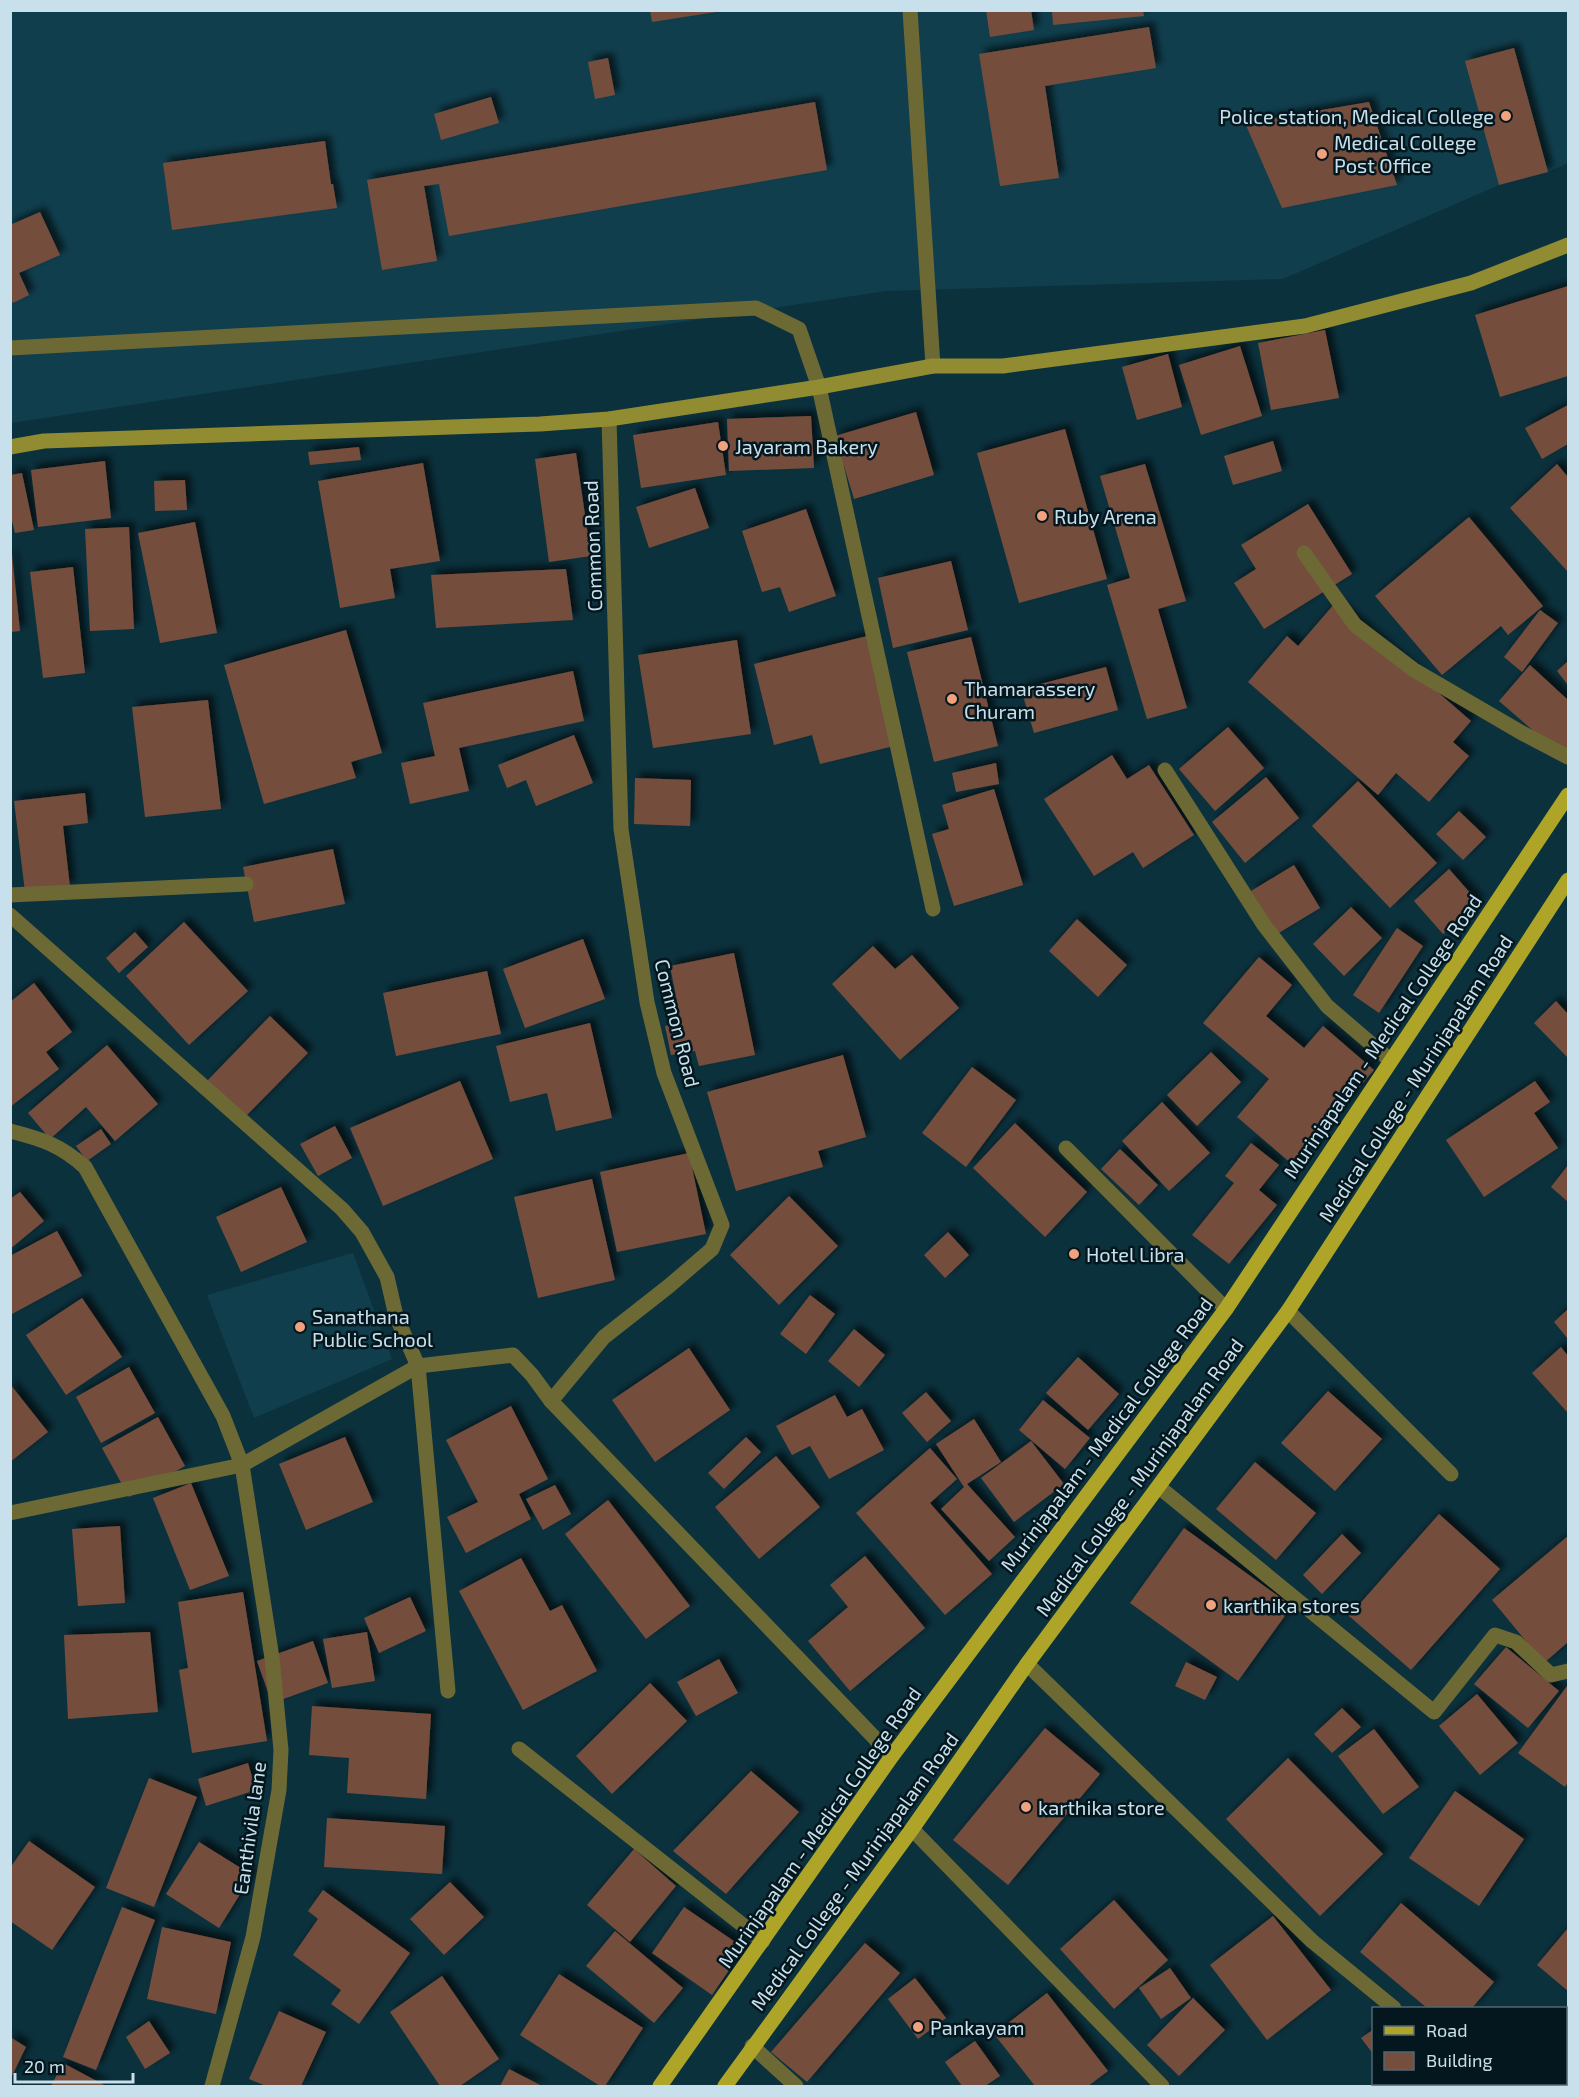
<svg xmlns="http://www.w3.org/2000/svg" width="1579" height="2097" font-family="'Exo 2',sans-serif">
<defs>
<filter id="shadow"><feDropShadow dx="5.5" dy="-5.5" stdDeviation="3" flood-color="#0009"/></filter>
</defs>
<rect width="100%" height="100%" fill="#0b313d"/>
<g fill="#103e4d">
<path d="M 11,11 L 1568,11 L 1568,163 L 1548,172 L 1499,185 L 1283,279 L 886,291 L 11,423 Z"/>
<path d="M 353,1253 L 392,1359 L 254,1418 L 207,1295 Z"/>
</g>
<g fill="#754e3d" filter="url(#shadow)">
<path d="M 650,10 L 716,10 L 716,12 L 652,22 Z"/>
<path d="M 986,10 L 1031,10 L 1034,30 L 990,37 Z"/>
<path d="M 1052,10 L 1143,10 L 1144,16 L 1053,25 Z"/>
<path d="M 1149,27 L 1156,68 L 1045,86 L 1059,178 L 1000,186 L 979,54 Z"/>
<path d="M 1514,48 L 1548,172 L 1499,185 L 1465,61 Z"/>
<path d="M 608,58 L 615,95 L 595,99 L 588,62 Z"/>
<path d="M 491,97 L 499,123 L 441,140 L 434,114 Z"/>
<path d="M 815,102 L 827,170 L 449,236 L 439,184 L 424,186 L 437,261 L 382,270 L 367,180 Z"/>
<path d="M 1369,102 L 1397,185 L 1282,208 L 1245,123 Z"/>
<path d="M 325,141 L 331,184 L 333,184 L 337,208 L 172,230 L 163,163 Z"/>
<path d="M 40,212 L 60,255 L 19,273 L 29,295 L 13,303 L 10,297 L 10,225 Z"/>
<path d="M 1568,286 L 1568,376 L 1500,397 L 1475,315 Z"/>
<path d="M 1325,330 L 1339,398 L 1271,410 L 1258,343 Z"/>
<path d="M 1240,346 L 1262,416 L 1201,435 L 1179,365 Z"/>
<path d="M 1168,354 L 1182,407 L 1137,420 L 1122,367 Z"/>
<path d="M 1568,405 L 1568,444 L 1542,459 L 1525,428 Z"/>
<path d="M 916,412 L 934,475 L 854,499 L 835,436 Z"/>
<path d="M 811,416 L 814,468 L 729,471 L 727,419 Z"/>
<path d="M 718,422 L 726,475 L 641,488 L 633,435 Z"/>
<path d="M 1065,429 L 1107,579 L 1019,603 L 977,453 Z"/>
<path d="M 1273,441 L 1282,471 L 1233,485 L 1224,456 Z"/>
<path d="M 359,447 L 361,460 L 310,465 L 308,452 Z"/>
<path d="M 576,453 L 591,556 L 549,562 L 535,459 Z"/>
<path d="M 105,461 L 111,518 L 38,527 L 31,470 Z"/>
<path d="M 423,463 L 440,561 L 390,569 L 395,598 L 340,608 L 318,481 Z"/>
<path d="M 1145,464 L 1186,601 L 1158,609 L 1187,708 L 1147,719 L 1107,585 L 1130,578 L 1100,476 Z"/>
<path d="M 1557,464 L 1568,477 L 1568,572 L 1510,508 Z"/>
<path d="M 22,473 L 34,530 L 15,533 L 10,513 L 10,475 Z"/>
<path d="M 185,480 L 187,510 L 155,511 L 154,481 Z"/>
<path d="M 695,488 L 709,528 L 649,548 L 636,507 Z"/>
<path d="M 1308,504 L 1352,574 L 1264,629 L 1234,583 L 1256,569 L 1241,545 Z"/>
<path d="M 806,509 L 836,596 L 789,612 L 780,587 L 762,592 L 742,531 Z"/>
<path d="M 1469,517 L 1543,606 L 1508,635 L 1501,626 L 1442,675 L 1375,596 Z"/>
<path d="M 195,522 L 217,633 L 160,643 L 138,533 Z"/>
<path d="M 129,527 L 134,629 L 90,631 L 85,529 Z"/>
<path d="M 10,555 L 12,555 L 20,631 L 10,632 Z"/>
<path d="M 951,561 L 968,630 L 893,648 L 878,578 Z"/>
<path d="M 73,567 L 85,673 L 43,678 L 30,572 Z"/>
<path d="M 566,569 L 573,620 L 436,628 L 431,575 Z"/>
<path d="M 1335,603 L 1471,721 L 1453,742 L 1469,756 L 1429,802 L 1396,773 L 1378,795 L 1248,682 L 1287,636 L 1298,646 Z"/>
<path d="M 1540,610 L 1558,623 L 1522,672 L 1504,657 Z"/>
<path d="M 346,630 L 382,753 L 351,762 L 356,778 L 264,804 L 224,665 Z"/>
<path d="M 867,636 L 894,746 L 820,764 L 812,735 L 774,745 L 754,664 Z"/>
<path d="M 971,637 L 998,746 L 934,762 L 907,652 Z"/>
<path d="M 737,640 L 751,734 L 653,748 L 638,655 Z"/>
<path d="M 1568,661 L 1568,685 L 1557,671 Z"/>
<path d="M 1530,665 L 1568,700 L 1568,761 L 1499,701 Z"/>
<path d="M 1106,667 L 1118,710 L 1034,733 L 1021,689 Z"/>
<path d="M 573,671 L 584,721 L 459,748 L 469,791 L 410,804 L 401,763 L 435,756 L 423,703 Z"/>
<path d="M 208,700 L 221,809 L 145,817 L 132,707 Z"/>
<path d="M 1228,727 L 1264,768 L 1215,811 L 1179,769 Z"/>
<path d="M 574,735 L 593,783 L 536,806 L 526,780 L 507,788 L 498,765 Z"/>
<path d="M 1112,755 L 1127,779 L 1149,765 L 1194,835 L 1143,868 L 1133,852 L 1094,876 L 1044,799 Z"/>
<path d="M 996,763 L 999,784 L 956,792 L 952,773 Z"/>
<path d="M 1266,777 L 1299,818 L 1245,863 L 1212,822 Z"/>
<path d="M 635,778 L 691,780 L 690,826 L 634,824 Z"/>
<path d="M 1358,781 L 1437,863 L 1390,908 L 1312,826 Z"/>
<path d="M 994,789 L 1023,885 L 954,906 L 932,834 L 949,829 L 942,805 Z"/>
<path d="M 85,793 L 88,823 L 63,826 L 70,887 L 25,892 L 14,801 Z"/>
<path d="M 1459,811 L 1486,837 L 1463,860 L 1436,834 Z"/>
<path d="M 333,849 L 345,904 L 254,922 L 243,867 Z"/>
<path d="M 1294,865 L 1320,908 L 1277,934 L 1251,891 Z"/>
<path d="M 1449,869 L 1479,903 L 1443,934 L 1414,901 Z"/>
<path d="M 1351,907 L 1382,938 L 1344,976 L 1313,944 Z"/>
<path d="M 1077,919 L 1127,965 L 1098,997 L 1049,951 Z"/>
<path d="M 184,922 L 248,991 L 189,1045 L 126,976 Z"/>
<path d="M 1397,928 L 1423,946 L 1379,1013 L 1353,995 Z"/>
<path d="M 135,932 L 148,947 L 119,973 L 106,958 Z"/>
<path d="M 583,939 L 605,999 L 525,1028 L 503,969 Z"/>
<path d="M 873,946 L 895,969 L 912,955 L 959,1008 L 900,1060 L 832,984 Z"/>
<path d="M 734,953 L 755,1055 L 699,1066 L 695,1051 L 671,1055 L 665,1026 L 681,1022 L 670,966 Z"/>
<path d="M 1259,957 L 1292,985 L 1266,1016 L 1304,1048 L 1323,1026 L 1374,1070 L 1293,1165 L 1237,1117 L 1269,1079 L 1203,1023 Z"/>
<path d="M 487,971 L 501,1034 L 396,1056 L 383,993 Z"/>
<path d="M 34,983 L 72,1032 L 46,1052 L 59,1069 L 10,1107 L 10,1002 Z"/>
<path d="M 1556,1001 L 1568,1014 L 1568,1058 L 1534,1023 Z"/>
<path d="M 270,1016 L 308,1053 L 244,1118 L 207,1081 Z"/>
<path d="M 590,1023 L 612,1118 L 556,1131 L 547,1093 L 510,1102 L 496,1046 Z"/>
<path d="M 107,1045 L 158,1104 L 115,1141 L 86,1107 L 50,1139 L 28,1113 Z"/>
<path d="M 1211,1052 L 1241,1082 L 1197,1126 L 1167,1095 Z"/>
<path d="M 843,1055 L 866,1137 L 818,1151 L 823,1167 L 736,1191 L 707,1092 Z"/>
<path d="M 972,1067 L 1016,1100 L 966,1167 L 922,1133 Z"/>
<path d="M 460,1081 L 493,1159 L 383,1206 L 350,1128 Z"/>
<path d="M 1535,1081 L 1550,1102 L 1534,1113 L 1558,1148 L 1484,1197 L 1446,1140 Z"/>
<path d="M 1162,1102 L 1210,1153 L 1169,1191 L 1122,1141 Z"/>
<path d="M 1015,1123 L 1087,1192 L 1045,1237 L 973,1168 Z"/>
<path d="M 335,1126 L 352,1158 L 318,1176 L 300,1144 Z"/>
<path d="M 101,1129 L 111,1144 L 87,1161 L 76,1146 Z"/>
<path d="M 1251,1143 L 1279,1165 L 1259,1190 L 1277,1205 L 1229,1264 L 1192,1235 L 1234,1183 L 1225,1176 Z"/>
<path d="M 1120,1149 L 1158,1185 L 1139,1205 L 1101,1169 Z"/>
<path d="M 689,1153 L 706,1234 L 617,1252 L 600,1172 Z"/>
<path d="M 1568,1165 L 1568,1202 L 1551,1187 Z"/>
<path d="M 592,1179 L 615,1280 L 538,1298 L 514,1197 Z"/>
<path d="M 281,1187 L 307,1242 L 241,1272 L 216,1217 Z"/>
<path d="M 20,1192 L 44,1221 L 10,1249 L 10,1199 Z"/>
<path d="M 789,1196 L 838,1246 L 779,1305 L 730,1255 Z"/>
<path d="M 57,1231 L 82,1276 L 12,1314 L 10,1256 Z"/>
<path d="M 948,1232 L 969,1255 L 945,1278 L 924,1255 Z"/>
<path d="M 810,1295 L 835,1314 L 806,1354 L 780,1334 Z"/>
<path d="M 82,1298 L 122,1357 L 66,1395 L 26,1335 Z"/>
<path d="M 1568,1309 L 1568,1339 L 1554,1322 Z"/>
<path d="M 854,1329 L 885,1355 L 859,1387 L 828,1361 Z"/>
<path d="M 1561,1347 L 1568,1356 L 1568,1410 L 1567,1412 L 1532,1373 Z"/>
<path d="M 689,1348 L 730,1410 L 655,1462 L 612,1400 Z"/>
<path d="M 1078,1357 L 1119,1394 L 1088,1430 L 1046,1393 Z"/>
<path d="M 129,1367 L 155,1413 L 101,1443 L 76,1397 Z"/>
<path d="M 10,1384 L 48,1432 L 10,1462 Z"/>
<path d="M 1328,1391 L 1382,1439 L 1335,1491 L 1281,1443 Z"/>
<path d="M 926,1392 L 951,1421 L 927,1442 L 902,1413 Z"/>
<path d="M 835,1395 L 847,1417 L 862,1409 L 884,1450 L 829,1479 L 810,1446 L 792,1455 L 776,1426 Z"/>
<path d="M 1043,1400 L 1090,1438 L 1065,1469 L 1019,1430 Z"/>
<path d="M 511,1406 L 548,1479 L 519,1494 L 531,1519 L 466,1553 L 447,1517 L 478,1502 L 446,1440 Z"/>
<path d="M 158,1417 L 185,1466 L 129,1497 L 102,1448 Z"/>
<path d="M 974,1419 L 1001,1462 L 967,1484 L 1015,1537 L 989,1561 L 941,1509 L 964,1487 L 936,1444 Z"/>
<path d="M 345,1437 L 373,1502 L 306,1530 L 279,1464 Z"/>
<path d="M 746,1437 L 761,1452 L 724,1489 L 708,1473 Z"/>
<path d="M 1031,1441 L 1064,1484 L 1014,1522 L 981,1478 Z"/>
<path d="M 930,1448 L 957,1479 L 930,1503 L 992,1574 L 945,1615 L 856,1513 Z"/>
<path d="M 776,1456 L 820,1507 L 759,1559 L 715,1507 Z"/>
<path d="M 1255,1462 L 1316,1513 L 1276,1560 L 1216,1509 Z"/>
<path d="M 191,1483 L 229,1576 L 190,1590 L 153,1498 Z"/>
<path d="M 555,1485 L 571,1514 L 543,1530 L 526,1499 Z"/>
<path d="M 608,1500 L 690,1606 L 646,1639 L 565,1534 Z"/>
<path d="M 1439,1514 L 1500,1569 L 1411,1670 L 1349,1616 Z"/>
<path d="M 120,1526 L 125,1603 L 78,1606 L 72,1529 Z"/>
<path d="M 1184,1528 L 1292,1606 L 1238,1681 L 1130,1603 Z"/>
<path d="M 1342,1534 L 1361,1553 L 1322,1594 L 1303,1575 Z"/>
<path d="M 1568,1536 L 1568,1642 L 1544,1663 L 1492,1600 Z"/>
<path d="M 865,1556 L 925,1628 L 850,1691 L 808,1641 L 848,1607 L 830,1585 Z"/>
<path d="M 521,1558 L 550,1611 L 562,1605 L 597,1671 L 523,1710 L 459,1591 Z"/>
<path d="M 243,1592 L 267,1741 L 192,1753 L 179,1670 L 188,1668 L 178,1602 Z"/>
<path d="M 410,1597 L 426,1631 L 379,1653 L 364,1618 Z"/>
<path d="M 150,1632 L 158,1712 L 68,1719 L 64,1635 Z"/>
<path d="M 367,1632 L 375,1681 L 332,1688 L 323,1639 Z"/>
<path d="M 313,1641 L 328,1683 L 272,1703 L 257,1661 Z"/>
<path d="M 1506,1647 L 1559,1691 L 1528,1728 L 1474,1684 Z"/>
<path d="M 719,1659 L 738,1693 L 696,1716 L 677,1682 Z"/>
<path d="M 1186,1662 L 1217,1677 L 1205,1700 L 1175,1686 Z"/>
<path d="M 650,1683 L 687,1721 L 612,1794 L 576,1756 Z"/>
<path d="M 1567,1686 L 1568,1782 L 1565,1787 L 1518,1753 Z"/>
<path d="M 1477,1694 L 1518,1743 L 1480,1775 L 1439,1726 Z"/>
<path d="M 312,1706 L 431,1714 L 426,1799 L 347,1793 L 349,1758 L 309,1755 Z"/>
<path d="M 1342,1708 L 1361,1727 L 1332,1753 L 1314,1734 Z"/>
<path d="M 1045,1728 L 1100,1774 L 1008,1885 L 953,1840 Z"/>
<path d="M 1374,1729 L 1419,1787 L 1383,1814 L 1338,1756 Z"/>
<path d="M 1288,1758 L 1383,1854 L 1320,1916 L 1226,1819 Z"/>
<path d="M 248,1763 L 256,1790 L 206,1806 L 198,1779 Z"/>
<path d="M 751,1771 L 799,1812 L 726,1894 L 673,1851 Z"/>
<path d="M 149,1778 L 197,1797 L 154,1907 L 106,1888 Z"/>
<path d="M 1455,1791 L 1524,1839 L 1479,1906 L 1409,1858 Z"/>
<path d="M 327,1818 L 445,1826 L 442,1874 L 324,1867 Z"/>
<path d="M 29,1841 L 95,1887 L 52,1950 L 10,1921 L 10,1868 Z"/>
<path d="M 199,1842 L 252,1875 L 219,1928 L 166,1894 Z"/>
<path d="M 634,1849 L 676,1886 L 630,1942 L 587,1905 Z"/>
<path d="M 450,1882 L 484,1917 L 444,1955 L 410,1919 Z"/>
<path d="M 323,1890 L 410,1953 L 359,2024 L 331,2004 L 341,1990 L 293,1955 L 318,1919 L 308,1911 Z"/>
<path d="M 1114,1900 L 1168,1960 L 1114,2009 L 1060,1949 Z"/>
<path d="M 1401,1903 L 1494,1982 L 1472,2008 L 1427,2008 L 1360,1952 Z"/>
<path d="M 122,1907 L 155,1920 L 96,2070 L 63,2057 Z"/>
<path d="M 684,1907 L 744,1948 L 712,1995 L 652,1953 Z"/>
<path d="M 1273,1916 L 1331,1990 L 1267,2040 L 1210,1965 Z"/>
<path d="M 162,1927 L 231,1942 L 216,2014 L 147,1999 Z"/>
<path d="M 1568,1928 L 1568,1991 L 1537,1965 Z"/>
<path d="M 615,1931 L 683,1988 L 654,2023 L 586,1966 Z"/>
<path d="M 865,1943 L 900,1973 L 807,2082 L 771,2052 Z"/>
<path d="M 1170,1968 L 1191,1998 L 1161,2019 L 1139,1988 Z"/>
<path d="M 559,1974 L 643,2028 L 605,2086 L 600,2086 L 520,2035 Z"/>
<path d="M 442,1976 L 499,2059 L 460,2086 L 440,2086 L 390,2012 Z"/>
<path d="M 915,1978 L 946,2018 L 918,2039 L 888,1999 Z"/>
<path d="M 1047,1993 L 1108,2071 L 1088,2086 L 1035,2086 L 994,2034 Z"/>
<path d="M 1193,1998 L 1225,2030 L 1179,2076 L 1147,2045 Z"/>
<path d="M 279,2011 L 326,2032 L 301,2086 L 266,2086 L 249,2079 Z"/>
<path d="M 149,2021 L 170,2053 L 145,2069 L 126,2037 Z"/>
<path d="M 1374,2029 L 1374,2055 L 1361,2038 Z"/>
<path d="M 10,2037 L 26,2047 L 10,2080 Z"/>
<path d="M 975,2041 L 1000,2076 L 985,2086 L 962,2086 L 945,2062 Z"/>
<path d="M 1566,2043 L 1568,2047 L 1568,2077 L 1566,2079 Z"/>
<path d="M 63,2063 L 106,2086 L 51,2086 Z"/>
<path d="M 509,2069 L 542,2086 L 500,2086 Z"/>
<path d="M 1385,2084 L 1431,2084 L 1434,2086 L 1381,2086 Z"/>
<path d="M 1521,2084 L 1560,2084 L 1556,2086 L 1523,2086 Z"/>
</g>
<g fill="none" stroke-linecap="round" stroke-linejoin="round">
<g stroke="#6d6935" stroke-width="15">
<path d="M 1304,553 L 1355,625 L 1414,670 L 1522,733 L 1568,757"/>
<path d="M 1165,770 L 1264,925 L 1327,1006 L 1390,1060"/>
</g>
<g stroke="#6d6935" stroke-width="15">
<path d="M 910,10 L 933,366"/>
<path d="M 10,348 L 756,308 L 799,329 L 819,387 L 933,909"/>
<path d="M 10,895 L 246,884"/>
<path d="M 10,915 L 342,1209 L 362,1232 L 387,1277 L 396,1316 L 418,1366 L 448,1691"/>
<path d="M 10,1131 C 42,1139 60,1145 85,1167 L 223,1416 L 242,1465 L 272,1658 L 281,1750 L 279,1790 L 253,1937 L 212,2086"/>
<path d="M 1066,1148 L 1226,1309"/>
<path d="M 1288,1311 L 1451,1474"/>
<path d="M 551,1401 L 892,1756"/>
<path d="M 1159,1487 L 1434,1712 L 1495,1635 L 1516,1642 L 1551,1675 L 1568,1671"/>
<path d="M 10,1513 L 242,1465 L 418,1366 L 513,1355 L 532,1375 L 551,1401 L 604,1337 L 669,1286 L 712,1249 L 722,1225 L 664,1073 L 647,1002 L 621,829 L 609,419"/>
<path d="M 1027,1664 L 1312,1941 L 1394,2008"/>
<path d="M 519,1749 L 763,1941"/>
<path d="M 912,1829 L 1162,2086"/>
<path d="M 752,2046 L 796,2086"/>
<path d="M 1484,2084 L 1488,2086"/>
</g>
<path stroke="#918b31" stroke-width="15" d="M 10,447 L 44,441 L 540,424 L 609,419 L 819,387 L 933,366 L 1003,366 L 1305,326 L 1471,283 L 1568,245"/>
<g stroke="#aea528" stroke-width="15">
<path d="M 660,2086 L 892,1756 L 1226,1309 L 1568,795"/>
<path d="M 725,2086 L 912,1829 L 1027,1664 L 1288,1311 L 1568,880"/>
</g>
</g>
<g fill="#f1a17d" stroke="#04171e" stroke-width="2">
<circle cx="1506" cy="116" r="6"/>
<circle cx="1322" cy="154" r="6"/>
<circle cx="723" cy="446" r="6"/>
<circle cx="1042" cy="516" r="6"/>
<circle cx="952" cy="699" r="6"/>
<circle cx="1074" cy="1254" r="6"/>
<circle cx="300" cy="1327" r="6"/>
<circle cx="1211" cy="1605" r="6"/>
<circle cx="1026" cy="1807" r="6"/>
<circle cx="918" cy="2027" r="6"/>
</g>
<g text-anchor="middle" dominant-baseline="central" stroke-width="5" stroke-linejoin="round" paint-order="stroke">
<g font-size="20" fill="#c8e0eb" stroke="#04171e" text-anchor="start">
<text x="1494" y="116" text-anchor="end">Police station, Medical College</text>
<text x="1334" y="142">Medical College<tspan x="1334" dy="23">Post Office</tspan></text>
<text x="735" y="446">Jayaram Bakery</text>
<text x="1054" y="516">Ruby Arena</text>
<text x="964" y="688">Thamarassery<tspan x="964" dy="23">Churam</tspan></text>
<text x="1086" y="1254">Hotel Libra</text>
<text x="312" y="1316">Sanathana<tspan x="312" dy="23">Public School</tspan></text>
<text x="1223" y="1605">karthika stores</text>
<text x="1038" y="1807">karthika store</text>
<text x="930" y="2027">Pankayam</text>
</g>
<g font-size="20" fill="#c8e0eb" stroke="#04171e">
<text transform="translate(592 546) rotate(-92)">Common Road</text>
<text transform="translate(678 1023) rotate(76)">Common Road</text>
<text transform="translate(1382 1036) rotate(-56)">Murinjapalam - Medical College Road</text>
<text transform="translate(1415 1078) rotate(-57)">Medical College - Murinjapalam Road</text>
<text transform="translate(1106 1434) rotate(-53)">Murinjapalam - Medical College Road</text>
<text transform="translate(1139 1477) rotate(-54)">Medical College - Murinjapalam Road</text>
<text transform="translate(819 1827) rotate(-55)">Murinjapalam - Medical College Road</text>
<text transform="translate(249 1828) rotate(-82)">Eanthivila lane</text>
<text transform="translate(854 1871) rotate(-54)">Medical College - Murinjapalam Road</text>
</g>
</g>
<rect width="1579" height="2097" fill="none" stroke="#c8e0eb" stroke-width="24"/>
<rect x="1372" y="2007" width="195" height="78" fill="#04171e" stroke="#526770" stroke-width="1.5"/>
<rect x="1384" y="2026" width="30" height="9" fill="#aea528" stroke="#526770" stroke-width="1.5"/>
<text x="1426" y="2037" font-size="18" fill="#c8e0eb">Road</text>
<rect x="1384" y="2052" width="30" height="18" fill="#754e3d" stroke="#526770" stroke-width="1.5"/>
<text x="1426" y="2067" font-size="18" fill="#c8e0eb">Building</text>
<path d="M15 2073v9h118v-9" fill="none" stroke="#c8e0eb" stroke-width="3"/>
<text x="24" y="2073" font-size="18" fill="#c8e0eb" stroke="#04171e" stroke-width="4.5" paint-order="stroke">20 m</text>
</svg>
